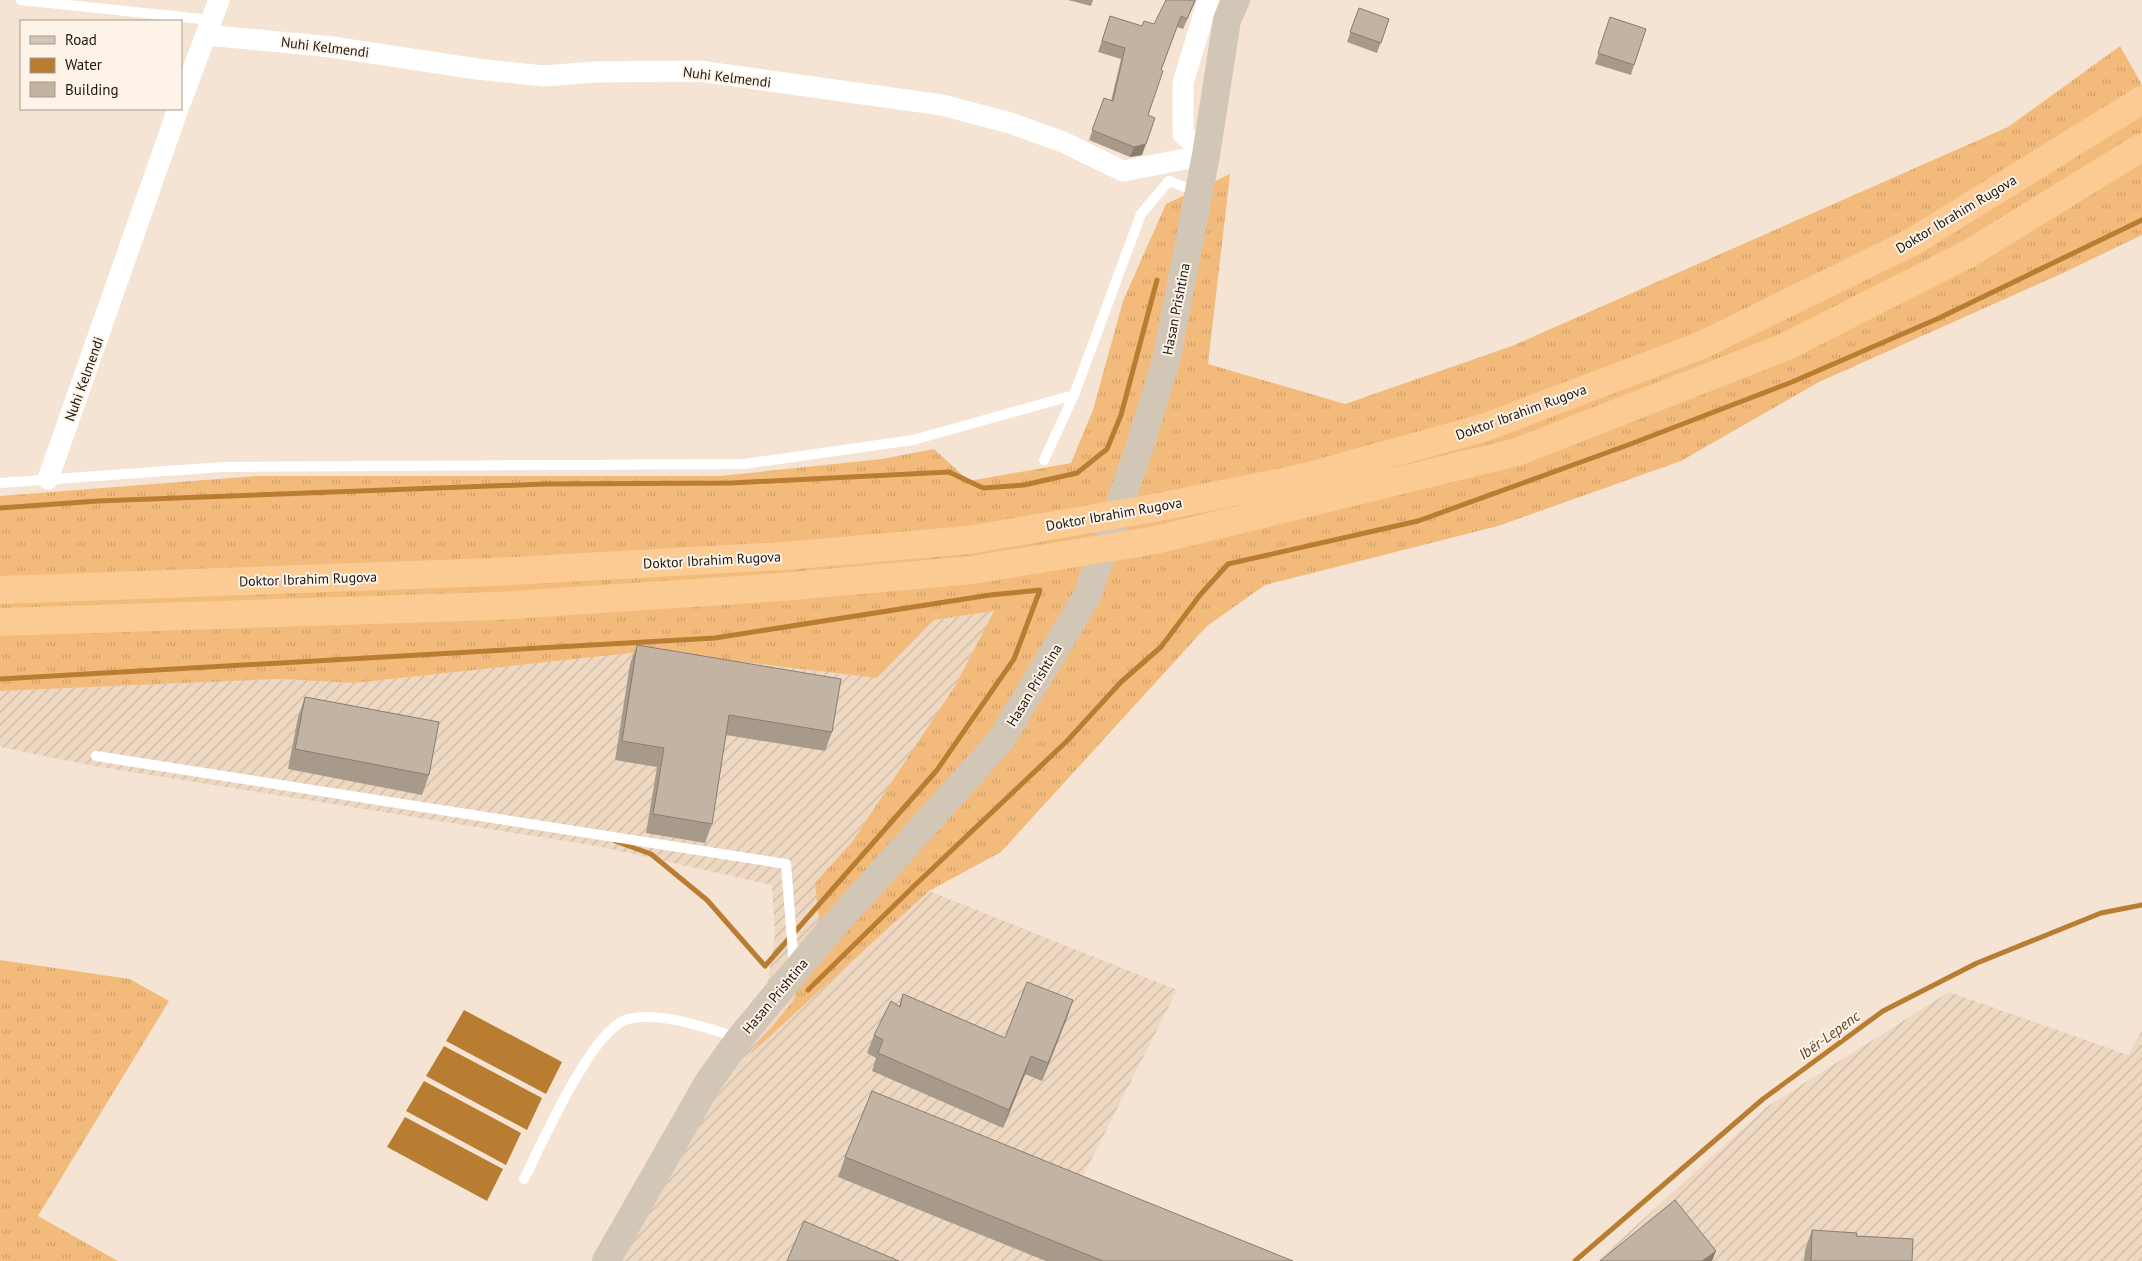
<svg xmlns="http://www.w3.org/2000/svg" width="2142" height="1261" font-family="'PT Sans',sans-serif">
<defs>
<pattern id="industrial-furrows" width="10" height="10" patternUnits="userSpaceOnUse" patternTransform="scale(1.25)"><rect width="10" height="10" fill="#eed8c1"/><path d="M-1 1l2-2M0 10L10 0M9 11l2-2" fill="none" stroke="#ccb9a5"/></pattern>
<pattern id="grass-tufts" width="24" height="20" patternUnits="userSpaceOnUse" patternTransform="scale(1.25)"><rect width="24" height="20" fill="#f3bb7b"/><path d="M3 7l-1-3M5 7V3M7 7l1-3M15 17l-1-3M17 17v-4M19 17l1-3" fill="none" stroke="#d0a069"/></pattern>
</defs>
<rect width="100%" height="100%" fill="#f5e4d3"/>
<g fill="url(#industrial-furrows)">
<path d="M 994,611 L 955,686 L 900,770 L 852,842 L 816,883 L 819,919 L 793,1001 L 749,1055 L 929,891 L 1177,990 L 1073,1196 L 1242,1261 L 593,1261 L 717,1046 L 768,982 L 775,934 L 772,885 L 602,847 L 94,766 L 0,747 L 0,691 L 280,679 L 354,683 L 650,651 L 877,678 L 934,620 Z"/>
<path d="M 1949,992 L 2128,1055 L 2142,1031 L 2142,1261 L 1597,1261 L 1768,1106 Z"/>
</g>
<g fill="url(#grass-tufts)">
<path d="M 2120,46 L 2142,85 L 2142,235 L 2063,273 L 1819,382 L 1681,461 L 1498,526 L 1265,585 L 1207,626 L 1001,852 L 929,891 L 746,1058 L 793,1001 L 819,919 L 815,883 L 852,842 L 955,686 L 994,611 L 934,620 L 877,678 L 650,651 L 354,683 L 280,679 L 0,691 L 0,496 L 256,476 L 720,476 L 882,459 L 934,449 L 969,481 L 1071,463 L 1093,410 L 1123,301 L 1166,204 L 1230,174 L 1208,364 L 1345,404 L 1512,346 L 2008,127 Z"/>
<path d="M 0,960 L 130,979 L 169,1001 L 38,1216 L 118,1261 L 0,1261 Z"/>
</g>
<g fill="#b97d31">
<path d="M 464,1010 L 562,1062 L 546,1094 L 446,1041 Z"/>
<path d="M 444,1046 L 542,1098 L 527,1130 L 426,1076 Z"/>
<path d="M 424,1081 L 521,1133 L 506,1165 L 406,1111 Z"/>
<path d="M 405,1117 L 503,1169 L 487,1201 L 387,1147 Z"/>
</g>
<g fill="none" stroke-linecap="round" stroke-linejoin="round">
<g stroke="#b97d31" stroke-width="5">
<path d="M 0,508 L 98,501 L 545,484 L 731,483 L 949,472 L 983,488 L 1024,485 L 1077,473 L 1107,449 L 1121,415 L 1157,280"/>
<path d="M 0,679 L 715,638 L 990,595 L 1040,590 L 1014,659 L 937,770 L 765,966 L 707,900 L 651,854 L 615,841"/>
<path d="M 808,990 L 913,887 L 1067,741 L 1121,682 L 1161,647 L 1200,595 L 1228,564 L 1418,521 L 1628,445 L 1792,382 L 1937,319 L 2142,220"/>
<path d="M 1575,1261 L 1763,1099 L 1883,1011 L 1977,963 L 2101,913 L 2142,905"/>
</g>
<g stroke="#fff" stroke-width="10">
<path d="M 21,0 L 211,20"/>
<path d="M 1044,460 L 1074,395"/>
<path d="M 0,483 L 222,467 L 744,464 L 913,440 L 1074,395 L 1141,214 L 1169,181 L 1198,192"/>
<path d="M 96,756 L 786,864 L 794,965"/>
<path d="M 524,1179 C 542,1143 589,1037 623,1021 C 652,1008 710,1029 739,1038"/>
</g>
<g stroke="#fff" stroke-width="21">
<path d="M 206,35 L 332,47 L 477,69 L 544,76 L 594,72 L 699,71 L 942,105 L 1010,123 L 1063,142 L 1123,171 L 1206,155"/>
<path d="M 181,101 L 219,0"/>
<path d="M 1206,155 L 1183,134 L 1183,83 L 1208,0"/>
<path d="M 48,479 L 178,109"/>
</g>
<path stroke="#d2c6b7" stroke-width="28" d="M 606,1261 L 709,1081 L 740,1038 L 829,931 L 1001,740 L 1087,596 L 1137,455 L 1166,361 L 1206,155 L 1227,20 L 1236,0"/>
<g stroke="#fcca93" stroke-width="28">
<path d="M 0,590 L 493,572 L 784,556 L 968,540 L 1154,508 L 1302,478 L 1486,427 L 1702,345 L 1914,241 L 2142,100"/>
<path d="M 0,622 L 496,606 L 782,587 L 972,570 L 1156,540 L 1517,452 L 1785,347 L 1970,253 L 2142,147"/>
</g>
</g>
<g fill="#a79a8b">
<path d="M 1068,0 L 1093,0 L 1091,6 Z"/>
<path d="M 1196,0 L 1183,29 L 1177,27 L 1161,70 L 1148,115 L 1142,155 L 1130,157 L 1089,140 L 1104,98 L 1111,101 L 1121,59 L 1098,52 L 1110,16 L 1142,26 L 1154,24 Z"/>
<path d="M 1359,8 L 1389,19 L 1377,53 L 1347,42 Z"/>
<path d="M 1610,17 L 1634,65 L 1631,75 L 1595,64 Z"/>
<path d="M 637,645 L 832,732 L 825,751 L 726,735 L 712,824 L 705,843 L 646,833 L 657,767 L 615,760 L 630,664 Z"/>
<path d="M 305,697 L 429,775 L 422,795 L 288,769 L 298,717 Z"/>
<path d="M 903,994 L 1005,1038 L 1073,1000 L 1042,1081 L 1025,1074 L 1003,1128 L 872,1071 L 876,1058 L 867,1053 L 874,1035 L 899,1006 Z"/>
<path d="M 845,1157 L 1293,1261 L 1046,1261 L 838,1177 Z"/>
<path d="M 1812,1230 L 1856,1236 L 1912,1261 L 1804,1261 L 1805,1250 Z"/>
</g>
<g fill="#887d71">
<path d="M 1146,144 L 1142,155 L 1130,157 L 1134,147 Z"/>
<path d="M 1073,1000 L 1067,1018 L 1042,1081 L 1048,1063 Z"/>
<path d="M 1031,1056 L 1025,1074 L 1003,1128 L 1009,1110 Z"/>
<path d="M 1716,1251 L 1712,1261 L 1702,1261 Z"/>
</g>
<g fill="#c2b3a2" stroke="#887d71">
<path d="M 1166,0 L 1195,0 L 1187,19 L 1181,16 L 1161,70 L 1163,71 L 1148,115 L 1155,118 L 1146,144 L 1134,147 L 1092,130 L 1104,98 L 1113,101 L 1125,48 L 1102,41 L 1110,16 L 1142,26 L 1144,21 L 1154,24 Z"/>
<path d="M 1359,8 L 1389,19 L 1381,43 L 1350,32 Z"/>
<path d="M 1610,17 L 1646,29 L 1634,65 L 1598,53 Z"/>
<path d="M 637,645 L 841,679 L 832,732 L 729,715 L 712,824 L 653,814 L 664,748 L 622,741 Z"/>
<path d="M 305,697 L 439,722 L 429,775 L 295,749 Z"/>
<path d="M 1027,982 L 1073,1000 L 1048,1063 L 1031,1056 L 1009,1110 L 878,1053 L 883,1040 L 874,1035 L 891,1001 L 900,1007 L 903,994 L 1005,1038 Z"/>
<path d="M 872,1091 L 1293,1261 L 1103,1261 L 845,1157 Z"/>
<path d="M 1675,1200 L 1716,1251 L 1702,1261 L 1600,1261 Z"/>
<path d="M 804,1221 L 899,1261 L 787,1261 Z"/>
<path d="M 1812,1230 L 1857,1233 L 1856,1236 L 1913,1239 L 1912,1261 L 1811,1261 Z"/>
</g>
<g text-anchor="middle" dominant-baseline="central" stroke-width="4" stroke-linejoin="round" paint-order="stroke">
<g font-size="14" fill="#1c1610" stroke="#fdf3e8">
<text transform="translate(325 47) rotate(7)">Nuhi Kelmendi</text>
<text transform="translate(727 77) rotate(7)">Nuhi Kelmendi</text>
<text transform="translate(1956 214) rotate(-31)">Doktor Ibrahim Rugova</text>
<text transform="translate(1176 309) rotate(-79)">Hasan Prishtina</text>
<text transform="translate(84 379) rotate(-70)">Nuhi Kelmendi</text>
<text transform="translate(1521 412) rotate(-20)">Doktor Ibrahim Rugova</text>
<text transform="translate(1114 514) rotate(-10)">Doktor Ibrahim Rugova</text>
<text transform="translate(712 560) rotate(-3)">Doktor Ibrahim Rugova</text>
<text transform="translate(308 579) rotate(-2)">Doktor Ibrahim Rugova</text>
<text transform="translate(1034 685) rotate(-59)">Hasan Prishtina</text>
<text transform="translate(775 996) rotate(-50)">Hasan Prishtina</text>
</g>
<g font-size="15" font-style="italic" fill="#5a3f20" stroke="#fdf3e8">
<text transform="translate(1829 1035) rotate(-36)">Ibër-Lepenc</text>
</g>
</g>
<rect x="20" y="20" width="162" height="90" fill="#fdf3e8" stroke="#a39b92"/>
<rect x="30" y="36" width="25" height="8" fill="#d2c6b7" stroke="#a39b92"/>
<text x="65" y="45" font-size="15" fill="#1c1610">Road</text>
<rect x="30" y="58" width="25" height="15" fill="#b97d31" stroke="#a39b92"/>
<text x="65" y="70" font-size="15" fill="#1c1610">Water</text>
<rect x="30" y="82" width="25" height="15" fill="#c2b3a2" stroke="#a39b92"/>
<text x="65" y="95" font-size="15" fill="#1c1610">Building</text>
</svg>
